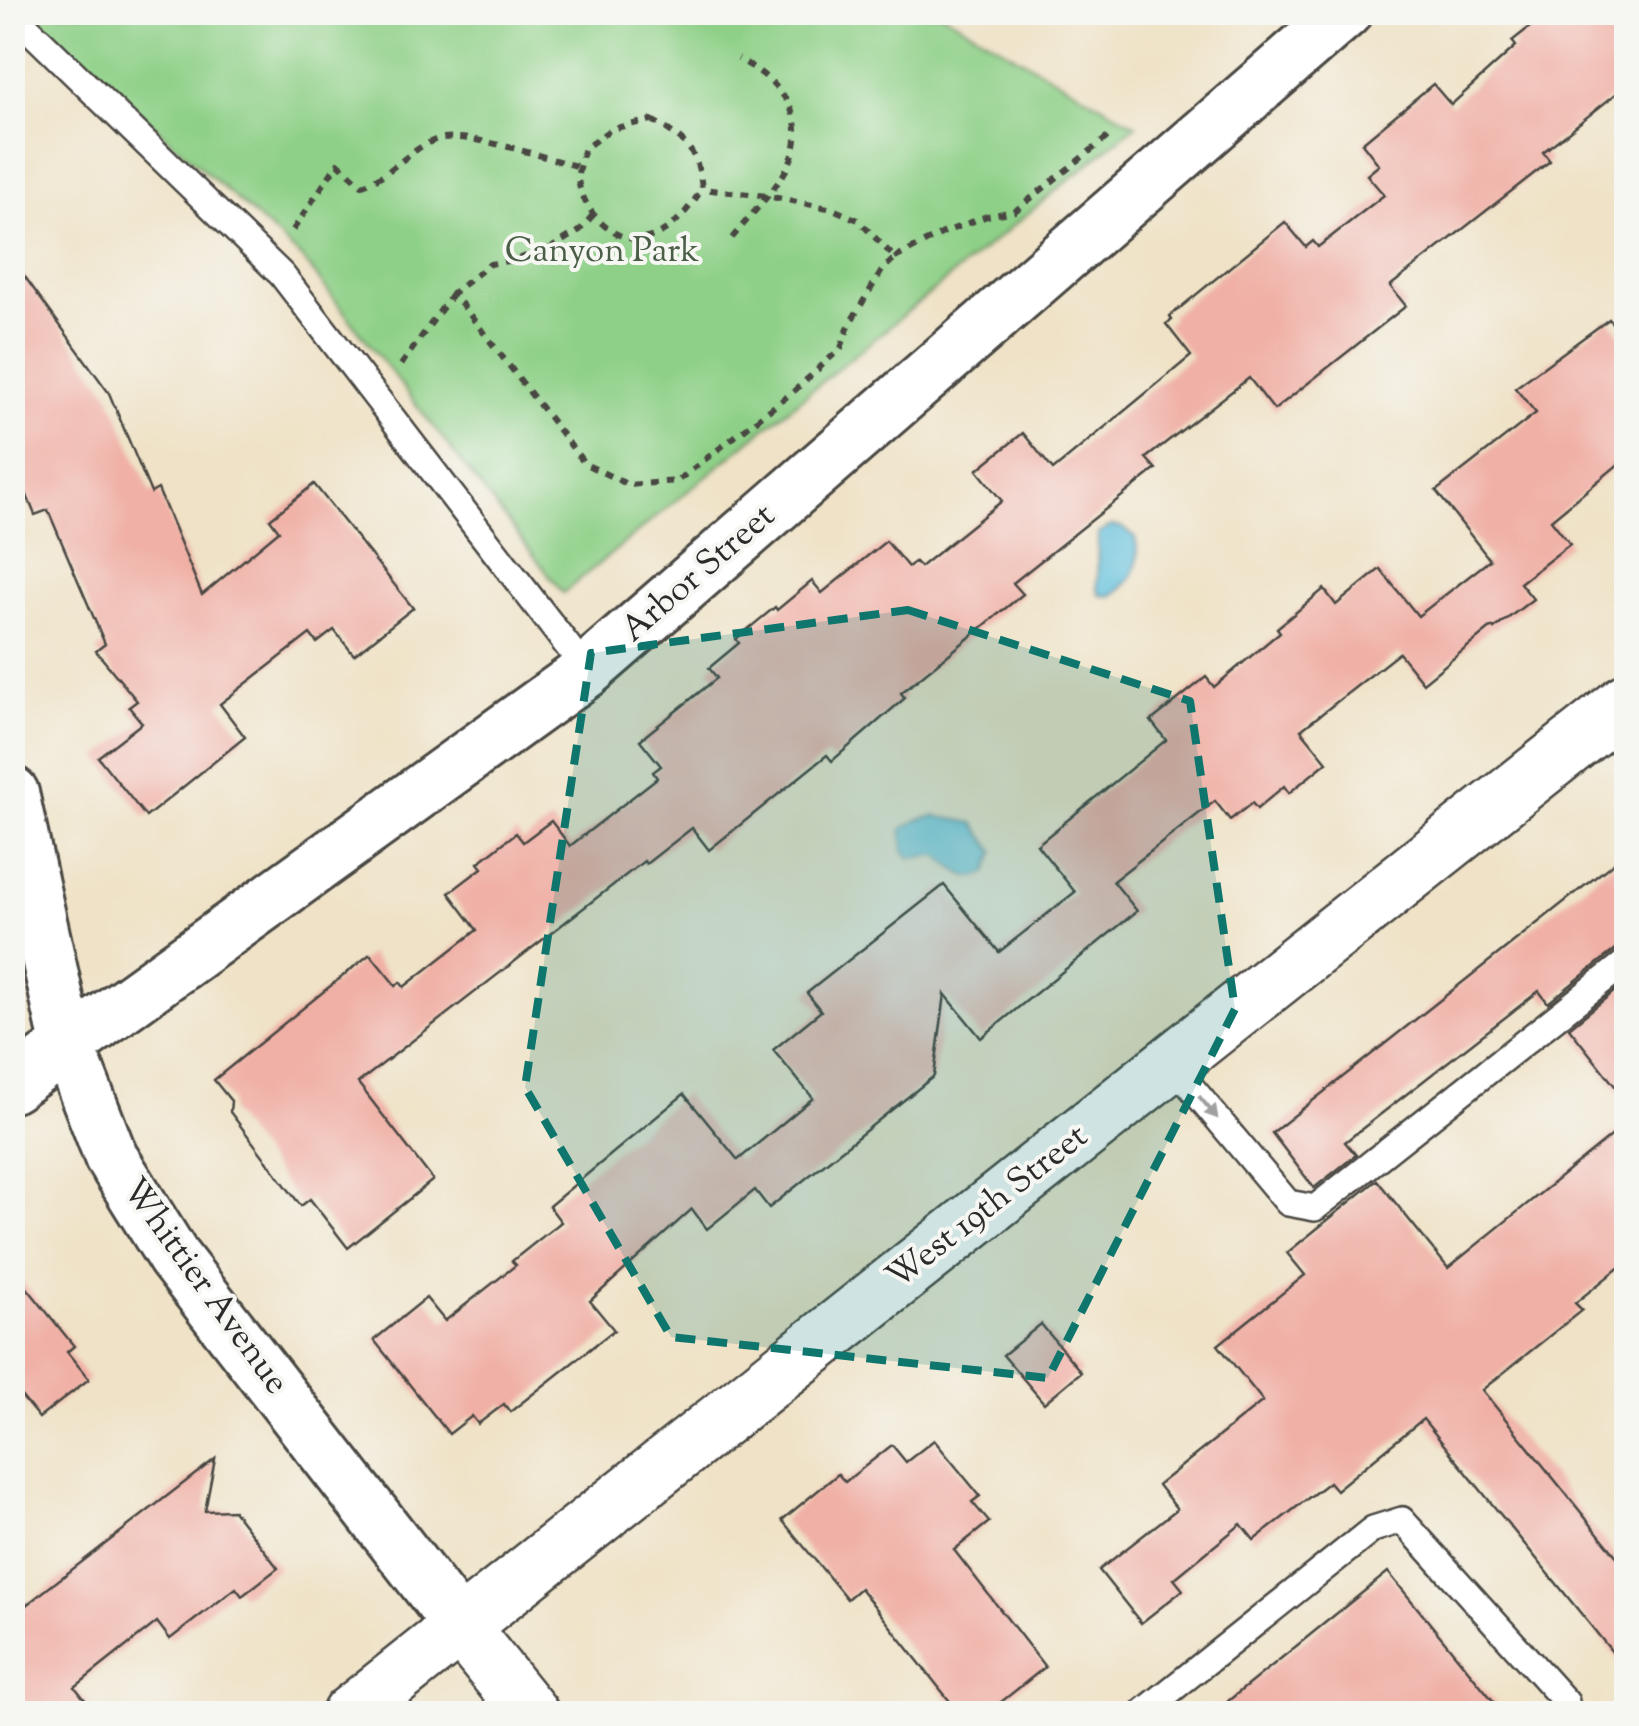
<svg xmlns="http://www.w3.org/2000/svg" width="1639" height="1726" font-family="'Sorts Mill Goudy',serif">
<rect width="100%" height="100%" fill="#f6f6f2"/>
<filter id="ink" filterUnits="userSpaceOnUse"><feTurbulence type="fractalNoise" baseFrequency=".01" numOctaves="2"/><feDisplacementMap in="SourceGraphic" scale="20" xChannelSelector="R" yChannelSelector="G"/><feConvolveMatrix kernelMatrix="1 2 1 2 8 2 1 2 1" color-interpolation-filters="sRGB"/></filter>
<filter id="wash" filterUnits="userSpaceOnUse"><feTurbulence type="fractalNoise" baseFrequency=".0048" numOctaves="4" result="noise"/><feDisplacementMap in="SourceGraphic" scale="40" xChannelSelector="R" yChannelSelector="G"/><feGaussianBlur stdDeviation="2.25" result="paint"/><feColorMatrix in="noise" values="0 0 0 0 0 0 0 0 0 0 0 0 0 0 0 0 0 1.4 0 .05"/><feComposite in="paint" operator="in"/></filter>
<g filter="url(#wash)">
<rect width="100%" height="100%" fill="#efe2c6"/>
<path fill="#8ed087" stroke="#5c7e59" stroke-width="2.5" d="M 23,13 L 941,13 L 1136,125 L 563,593 L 303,259 L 41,25 Z"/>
<g fill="#5ec0dc" stroke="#447684" stroke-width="2.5">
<path d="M 1111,526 L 1121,527 L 1135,537 C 1142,566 1134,580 1111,596 L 1100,595 L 1097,588 L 1098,534 Z"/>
<path d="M 934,816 L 974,823 L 995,852 L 987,873 C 963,885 954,866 937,855 L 910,858 L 904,851 L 902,829 L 918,820 Z"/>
</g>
<g id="blocks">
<g fill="#f0b0a6">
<path d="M 1549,12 L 1626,12 L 1626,86 L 1543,152 L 1550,161 L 1390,286 L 1406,306 L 1274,410 L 1249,378 L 1146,458 L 1156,469 L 1013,583 L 1023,594 L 901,693 L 905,698 L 832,761 L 827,755 L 709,850 L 692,828 L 646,864 L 644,861 L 358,1083 L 433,1180 L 348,1248 L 310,1199 L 301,1206 L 230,1112 L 231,1101 L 214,1080 L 370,954 L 396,986 L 400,982 L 404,987 L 477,930 L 449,893 L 482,868 L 478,863 L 516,833 L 523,842 L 551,821 L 570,846 L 657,778 L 653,772 L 661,766 L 640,740 L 717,678 L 709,668 L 739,643 L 736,639 L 775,607 L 777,610 L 812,581 L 822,593 L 886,541 L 908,567 L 915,562 L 920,567 L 1002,501 L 977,470 L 1023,433 L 1053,470 L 1191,356 L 1166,324 L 1172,320 L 1170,316 L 1285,222 L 1306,247 L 1313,241 L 1318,247 L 1384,195 L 1367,175 L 1379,165 L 1362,143 L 1433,84 L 1451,105 L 1516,46 L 1512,41 Z"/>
<path d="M 12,259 L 109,393 L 151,493 L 158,489 L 202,595 L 279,531 L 270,519 L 314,484 L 413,608 L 354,655 L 334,630 L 317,643 L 310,634 L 220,704 L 245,737 L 146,817 L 98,757 L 142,723 L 129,707 L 137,701 L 96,651 L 105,644 L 48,510 L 35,515 L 12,459 Z"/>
<path d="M 1609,319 L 1626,341 L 1626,458 L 1551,520 L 1570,544 L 1520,583 L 1533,599 L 1494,629 L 1492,627 L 1423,683 L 1399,653 L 1301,730 L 1327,762 L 1289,793 L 1284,786 L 1257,809 L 1252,803 L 1230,820 L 1215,801 L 1113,881 L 1137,911 L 981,1038 L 945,994 L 934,1076 L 769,1208 L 755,1190 L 707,1229 L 692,1209 L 590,1301 L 614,1330 L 510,1412 L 504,1404 L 478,1424 L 472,1416 L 449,1434 L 374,1340 L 426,1298 L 445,1321 L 516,1265 L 512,1261 L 561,1222 L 549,1206 L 684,1094 L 738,1160 L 813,1098 L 773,1050 L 821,1011 L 807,993 L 944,885 L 999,952 L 1075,892 L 1037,845 L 1166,740 L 1151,721 L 1206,677 L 1214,687 L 1280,632 L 1277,628 L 1324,589 L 1336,605 L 1380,569 L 1418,616 L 1490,560 L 1436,491 L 1536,413 L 1515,388 Z"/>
<path d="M 1626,853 L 1626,946 L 1616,949 L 1548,1003 L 1539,991 L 1345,1142 L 1356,1155 L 1314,1188 L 1272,1133 Z"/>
<path d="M 1626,982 L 1626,1100 L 1569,1028 Z"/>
<path d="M 1626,1124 L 1626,1262 L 1575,1303 L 1582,1310 L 1482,1390 L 1626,1568 L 1626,1669 L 1423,1419 L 1336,1490 L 1329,1482 L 1254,1540 L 1241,1524 L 1174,1579 L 1183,1590 L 1141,1623 L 1099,1570 L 1177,1509 L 1158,1485 L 1263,1401 L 1218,1345 L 1305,1275 L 1287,1253 L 1377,1180 L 1448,1268 Z"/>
<path d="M 12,1269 L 74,1346 L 67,1352 L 89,1379 L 39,1418 L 12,1385 Z"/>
<path d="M 1041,1324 L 1081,1372 L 1044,1403 L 1003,1355 Z"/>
<path d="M 934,1440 L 980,1496 L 972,1502 L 989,1522 L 954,1550 L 1045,1667 L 986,1714 L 960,1714 L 860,1588 L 847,1599 L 782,1520 L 838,1474 L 845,1482 L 892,1445 L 906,1462 Z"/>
<path d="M 215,1459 L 205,1511 L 233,1510 L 278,1568 L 242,1596 L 236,1588 L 170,1639 L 157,1622 L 75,1687 L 96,1714 L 12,1714 L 12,1616 Z"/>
<path d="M 1388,1572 L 1504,1714 L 1212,1714 Z"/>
</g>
</g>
</g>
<g filter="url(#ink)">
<use href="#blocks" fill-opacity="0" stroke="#484642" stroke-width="2.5"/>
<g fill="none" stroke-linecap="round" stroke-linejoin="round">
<g stroke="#484642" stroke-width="30">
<g id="lane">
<path d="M 12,13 L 282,275 L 587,671"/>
<path d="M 1171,1063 L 1288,1203 L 1315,1208 L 1626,962"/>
<path d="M 1141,1714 L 1373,1529 L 1402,1520 L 1566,1702 L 1565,1714"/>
</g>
</g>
<g stroke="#484642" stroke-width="58">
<g id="street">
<path d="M 12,793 L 67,1044 L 111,1157 L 174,1258 L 459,1625"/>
<path d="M 12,1086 L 587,671 L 1345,12"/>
</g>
</g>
<g stroke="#484642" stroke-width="60">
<g id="secondary">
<path d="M 459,1625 L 531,1714"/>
<path d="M 350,1714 L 1626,702"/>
</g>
</g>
<g stroke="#484642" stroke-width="6" stroke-dasharray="8 8" stroke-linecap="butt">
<path d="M 652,120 C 685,140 698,149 702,189 C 690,207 678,224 658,234 C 621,253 584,215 578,180 C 577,171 582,158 584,149 L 611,129 Z"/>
<path d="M 593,215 L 580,230 L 551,248 L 514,260 L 490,264 L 453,293 L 585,464 L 629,485 L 677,481 L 793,392 L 841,348 L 850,323 L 883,269 L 895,258 L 858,220 L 833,209 L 767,196 L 702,189"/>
<path d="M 293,230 L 338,163 L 362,185 C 389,177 408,150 435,140 C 463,129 548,159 580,167"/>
<path d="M 732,238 C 748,218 767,199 781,178 C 816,127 786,83 738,59"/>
<path d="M 895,258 L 945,232 L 987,216 L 1015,211 L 1109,136"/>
<path d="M 401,365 L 453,293"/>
</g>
<use href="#lane" stroke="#fff" stroke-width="25"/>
<use href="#street" stroke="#fff" stroke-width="52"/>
<use href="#secondary" stroke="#fff" stroke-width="55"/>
</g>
<defs><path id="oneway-solid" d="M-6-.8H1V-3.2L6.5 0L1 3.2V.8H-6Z" transform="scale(2.5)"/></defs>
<use fill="#a0a0a0" href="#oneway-solid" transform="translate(1208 1107) rotate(50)"/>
</g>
<path fill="#0f766e" fill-opacity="0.2" stroke="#0f766e" stroke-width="8" stroke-dasharray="20 12" stroke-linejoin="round" d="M 908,610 L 1190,701 L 1235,1009 L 1048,1378 L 671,1337 L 525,1087 L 591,653 Z"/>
<g text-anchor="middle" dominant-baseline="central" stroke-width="8" stroke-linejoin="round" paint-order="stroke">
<g font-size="35" fill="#495d47" stroke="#f6f6f2">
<text x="602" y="252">Canyon Park</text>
</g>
<g font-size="35" fill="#2b2b2b" stroke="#f6f6f2">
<text transform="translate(699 574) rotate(-41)">Arbor Street</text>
<text transform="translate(988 1208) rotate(-38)">West 19th Street</text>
<text transform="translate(204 1287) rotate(54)">Whittier Avenue</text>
</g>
</g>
<rect width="1639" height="1726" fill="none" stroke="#f6f6f2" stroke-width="50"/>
</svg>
